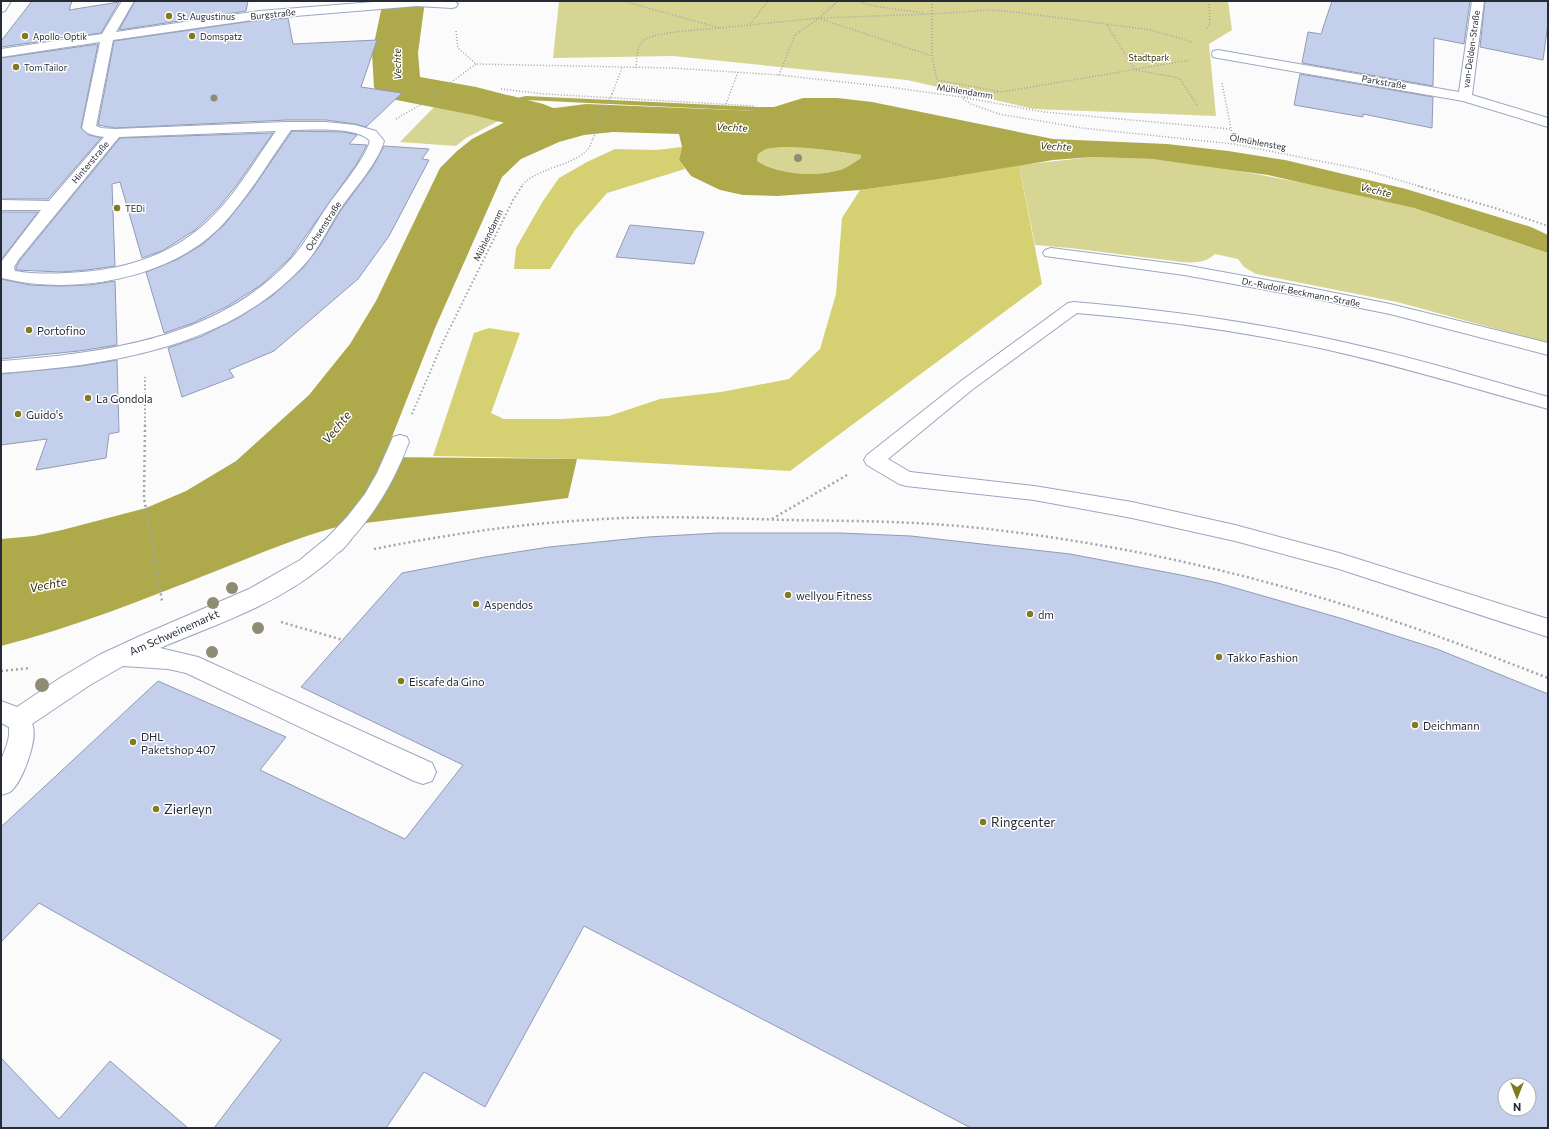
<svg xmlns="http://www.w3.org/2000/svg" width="1549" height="1129" font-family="Commissioner,sans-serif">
<rect width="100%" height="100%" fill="#fbfbfb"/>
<g fill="#d7d593">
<path d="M 559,1 L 1228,1 L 1232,30 L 1209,44 L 1216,116 L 1034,109 L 907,80 L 673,56 L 553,58 Z"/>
<path d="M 437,104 L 506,117 L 466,138 L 456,146 L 400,142 Z"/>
<path d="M 782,147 C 809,147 835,151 861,155 L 861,158 C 856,161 851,165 845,168 C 822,178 777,175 757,161 L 758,154 L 766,149 Z"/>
<path d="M 1093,157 L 1152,159 L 1224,168 L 1320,186 L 1414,208 L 1548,253 L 1548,343 L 1397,302 L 1256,274 L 1244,267 L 1238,259 L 1215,254 C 1205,263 1195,263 1182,262 L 1070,248 L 1035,245 L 1019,165 Z"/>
</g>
<g fill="#d5d173">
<path d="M 682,147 L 679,160 L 685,169 L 607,193 L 575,230 L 550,269 L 514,269 L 516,248 L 543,201 L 559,178 L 587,162 L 615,149 L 656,150 Z"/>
<path d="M 1019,165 L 1042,284 L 790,471 L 577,459 L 433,456 L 474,333 L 489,328 L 520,333 L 491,413 L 504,419 L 561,419 L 609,416 L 660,399 L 721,392 L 789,379 L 820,349 L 836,294 L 842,218 L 860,190 L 933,180 Z"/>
</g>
<path fill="#aeaa4b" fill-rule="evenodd" d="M 477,92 L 515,97 L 521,103 L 530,107 L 555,108 L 586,104 L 757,111 L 759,107 L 774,107 L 803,98 L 837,98 L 872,102 L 1053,139 L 1167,144 L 1228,151 L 1285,160 L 1406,189 L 1531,227 L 1548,235 L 1548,253 L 1414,208 L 1268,175 L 1152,159 L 1093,157 L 1053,160 L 933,180 L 860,190 L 777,196 L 743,195 L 720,190 L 691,176 L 679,160 L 682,147 L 679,134 L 613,132 L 584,135 L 559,142 L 521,159 L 502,177 L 435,328 L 384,457 L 577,459 L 568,498 L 341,526 C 297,537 257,555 216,571 C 145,599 75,627 1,646 L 1,539 L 34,536 L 62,530 L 146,508 L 186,491 L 236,461 L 309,395 L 350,344 L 376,301 L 440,168 L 457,151 L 472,139 L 511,119 L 457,108 ZM 782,147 C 809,147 835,151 861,155 L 861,158 C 856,161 851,165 845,168 C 822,178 777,175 757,161 L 758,154 L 766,149 Z"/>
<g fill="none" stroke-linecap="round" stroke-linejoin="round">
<path fill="#aeaa4b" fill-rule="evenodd" d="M 526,96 L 758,107 L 776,119 L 772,121 L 756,111 L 526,100 L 502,106 L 498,104 L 499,102 Z"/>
<path fill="#aeaa4b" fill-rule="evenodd" d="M 383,1 L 425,1 L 418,53 L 420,77 L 476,87 L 543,104 L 571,115 L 578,126 L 571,137 L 553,141 L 535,137 L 509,124 L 473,115 L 381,97 L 374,87 L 372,53 Z"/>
</g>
<g fill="#c4cfeb" stroke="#919bb6" fill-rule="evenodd">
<path d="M 32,1 L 72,1 L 69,10 L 119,2 L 101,33 L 1,47 L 1,41 Z"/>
<path d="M 135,1 L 248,1 L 246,11 L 119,30 Z"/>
<path d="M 1332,1 L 1470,1 L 1464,44 L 1434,38 L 1433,86 L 1302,63 L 1308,32 L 1321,34 Z"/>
<path d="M 1485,1 L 1548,1 L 1548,23 L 1543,60 L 1480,47 Z"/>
<path d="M 288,18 L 293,44 L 377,40 L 361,87 L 402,93 L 366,127 L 355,124 L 326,120 L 287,120 L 115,128 L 98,125 L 114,41 L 259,20 Z"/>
<path d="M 98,44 L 81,128 L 89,135 L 101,138 L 48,199 L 1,199 L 1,58 Z"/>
<path d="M 1300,74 L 1433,97 L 1432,128 L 1363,114 L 1363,117 L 1294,105 Z"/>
<path d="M 292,131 L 344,132 L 357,135 L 349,144 L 367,145 L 356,165 L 290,258 L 261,285 L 228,306 L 193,323 L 164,333 L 146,272 L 178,259 L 203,244 L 224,225 L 251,191 Z"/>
<path d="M 273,133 L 236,186 L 219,207 L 195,230 L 162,251 L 142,258 L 120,182 L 112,184 L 115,266 L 87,270 L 61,272 L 16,270 L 16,267 L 20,260 L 120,138 Z"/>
<path d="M 384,146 L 429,149 L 422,159 L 429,160 L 389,236 L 358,279 L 274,351 L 229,370 L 234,377 L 182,397 L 168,348 L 202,336 L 238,318 L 272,296 L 303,268 L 319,247 L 341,210 L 372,168 Z"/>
<path d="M 1,212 L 38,212 L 1,260 Z"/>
<path d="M 630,225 L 704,232 L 694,264 L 616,257 Z"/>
<path d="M 1,279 L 30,285 L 59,286 L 90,285 L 115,281 L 117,345 L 79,351 L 1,359 Z"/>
<path d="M 117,360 L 119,432 L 109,434 L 106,458 L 36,470 L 47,439 L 1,445 L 1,374 L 82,366 Z"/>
<path d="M 718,533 L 840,533 L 911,536 L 1070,554 L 1181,575 L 1218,583 L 1340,618 L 1437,649 L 1548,694 L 1548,1128 L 971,1128 L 584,926 L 485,1107 L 424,1072 L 386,1128 L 214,1128 L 281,1040 L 39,903 L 1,942 L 1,827 L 158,681 L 286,737 L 260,770 L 405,839 L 463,765 L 301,687 L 402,573 L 485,557 L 549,547 L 648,537 ZM 1505,1085 L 1529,1085 L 1529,1109 L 1505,1109 Z"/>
<path d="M 1,1058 L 59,1119 L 110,1061 L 188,1128 L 1,1128 Z"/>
</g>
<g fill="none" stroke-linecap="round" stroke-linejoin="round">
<g stroke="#9ba6c0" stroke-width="2">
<g id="lane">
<path d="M 1051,248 L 1184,265 L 1305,287 L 1390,304 L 1548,343 L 1548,355 L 1390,314 L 1305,297 L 1184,275 L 1045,256 L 1043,253 L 1045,250 Z"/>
<path d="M 1074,302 C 1156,309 1239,320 1320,337 C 1397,353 1472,375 1548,397 L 1548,409 C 1472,388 1397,365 1320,348 C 1240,331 1159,320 1077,313 L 973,389 L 888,459 L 910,472 L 1034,486 L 1132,502 L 1235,525 L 1339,553 L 1548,619 L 1548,637 L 1339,569 L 1235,541 L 1132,518 L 1034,500 L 906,486 L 899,484 L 867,465 L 864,460 L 867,455 L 961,381 L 1068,303 Z"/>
<path d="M 400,435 L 407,437 L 409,442 C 396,477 378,509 353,537 C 349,542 344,549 338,553 C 333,556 329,554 324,553 L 321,547 L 324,541 L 347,517 L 365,494 L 377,473 L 393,437 Z"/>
</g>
</g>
<g stroke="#9ba6c0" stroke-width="2">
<g id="street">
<path d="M 1,1 L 11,1 L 5,11 L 1,12 Z"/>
<path d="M 122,1 L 134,1 L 116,32 L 259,11 L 386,1 L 454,1 L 458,4 L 456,7 L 452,8 L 417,6 L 259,19 L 113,40 L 96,126 L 101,128 L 115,129 L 287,122 L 326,122 L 355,125 L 376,131 L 384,141 C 378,163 354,189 340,209 C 328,228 318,251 302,267 C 225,349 107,365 1,373 L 1,361 C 103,353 218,339 291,259 C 305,244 315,224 327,207 C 339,189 364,161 370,141 C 357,126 310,130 291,130 C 269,161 249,196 223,224 C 172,279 73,296 2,278 L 1,262 L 41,210 L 1,210 L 1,200 L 49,201 L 104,137 C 97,136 87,135 82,128 L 100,42 L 1,57 L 1,49 L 102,34 ZM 276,131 C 255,160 237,193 211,218 C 172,257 120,271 67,273 C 50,274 32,274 15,271 L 14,267 L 19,259 L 119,137 Z"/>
<path d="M 1472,1 L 1484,1 L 1472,95 L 1548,118 L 1548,127 L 1463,101 L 1218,58 L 1213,57 L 1212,54 L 1213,51 L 1218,50 L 1459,92 Z"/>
<path d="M 331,538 L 339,541 L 342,547 C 337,555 330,560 323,566 C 276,605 215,625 160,648 L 198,657 L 432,763 L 436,772 L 432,781 L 423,784 L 414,781 L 186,673 L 168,669 L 123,666 L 90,685 L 32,724 C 39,738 22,783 10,792 C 8,793 4,794 1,795 C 1,785 0,770 1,761 C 5,748 10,742 9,727 L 1,723 L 1,701 L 17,707 L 60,678 L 99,655 L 140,636 L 249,589 L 300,560 L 323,541 Z"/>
</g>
</g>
<g stroke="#a2a4a8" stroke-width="1.5" stroke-dasharray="1 2" stroke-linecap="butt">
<path d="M 623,1 L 720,28 C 704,30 654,31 643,41 C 636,47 637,60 636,68"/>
<path d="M 857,1 L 874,6 L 923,13"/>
<path d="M 932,1 L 932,56 L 937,80 L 1002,92 L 1190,60"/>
<path d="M 821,19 L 932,56"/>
<path d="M 750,24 L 768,1"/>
<path d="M 1107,25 L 1135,70 L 1179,78 L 1198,106"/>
<path d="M 720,28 L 819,18 L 932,14 L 989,10 L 1015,12 L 1151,30 L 1192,42"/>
<path d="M 1207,28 L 1210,24 L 1209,1"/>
<path d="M 456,31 L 458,48 L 476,64 L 673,68 L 779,75 L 889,87 L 961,97 L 1044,112 L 1230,129"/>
<path d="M 779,75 L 795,35 L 819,18 L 838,1"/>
<path d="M 1222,83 L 1234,144"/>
<path d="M 501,89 L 545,94 L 754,106"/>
<path d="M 612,94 L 622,68"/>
<path d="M 964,97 L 998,92"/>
<path d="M 963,99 L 971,104 L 999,114 L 1082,128 L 1234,144 L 1365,170 L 1422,187"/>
<path d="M 726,104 L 738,72"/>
<path d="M 396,119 L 420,105 L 476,64"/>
<path d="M 521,187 C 532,169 573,166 587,150 C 590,148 591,142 593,139"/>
</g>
<g stroke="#a2a4a8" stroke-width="2" stroke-dasharray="1.5 2.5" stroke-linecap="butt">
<path d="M 1418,186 L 1495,208 L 1548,226"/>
<path d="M 412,414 L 443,342 L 513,200 L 522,186"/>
<path d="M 145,426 L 145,377"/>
</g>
<g stroke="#a2a4a8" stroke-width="2.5" stroke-dasharray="2 3" stroke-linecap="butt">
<path d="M 145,425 L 144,498 L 162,601"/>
<path d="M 772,519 L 847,475"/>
<path d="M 374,549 C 445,535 516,524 589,520 C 654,515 721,518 787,520 C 851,521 916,521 979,528 C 1091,540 1208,564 1315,596 C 1394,619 1471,648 1548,678"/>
<path d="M 281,622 L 343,640"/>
<path d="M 1,671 L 31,668"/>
</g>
<use href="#lane" fill="#fff" fill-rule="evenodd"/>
<use href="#street" fill="#fff" fill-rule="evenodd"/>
<path stroke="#a2a4a8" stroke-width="1.5" stroke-dasharray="1 2" stroke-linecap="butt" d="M 593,139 L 612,94"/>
</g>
<g fill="#8e8c75">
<circle cx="214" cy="98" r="3.5"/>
<circle cx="798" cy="158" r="4"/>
<circle cx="232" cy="588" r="6"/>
<circle cx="213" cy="603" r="6"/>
<circle cx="258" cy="628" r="6"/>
<circle cx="212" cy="652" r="6"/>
<circle cx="42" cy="685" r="7"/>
</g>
<g fill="#807b21" stroke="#fff" stroke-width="1.5">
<circle cx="169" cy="16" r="4"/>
<circle cx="25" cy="36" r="4"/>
<circle cx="192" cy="36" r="4"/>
<circle cx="16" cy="67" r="4"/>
<circle cx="117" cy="208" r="4"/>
<circle cx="29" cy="330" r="4"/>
<circle cx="88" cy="398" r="4"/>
<circle cx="18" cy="414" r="4"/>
<circle cx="788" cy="595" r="4"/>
<circle cx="476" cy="604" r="4"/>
<circle cx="1030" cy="614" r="4"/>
<circle cx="1219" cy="657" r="4"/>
<circle cx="401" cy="681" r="4"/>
<circle cx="1415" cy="725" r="4"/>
<circle cx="133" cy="742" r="4"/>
<circle cx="156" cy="809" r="4"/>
<circle cx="983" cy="822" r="4"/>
</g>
<g text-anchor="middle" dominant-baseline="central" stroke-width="3" stroke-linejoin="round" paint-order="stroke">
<g font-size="9" fill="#262b35" stroke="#fff">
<text transform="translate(273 14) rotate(-6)">Burgstraße</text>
<text transform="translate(1471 49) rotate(-82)">van-Delden-Straße</text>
<text transform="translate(1384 82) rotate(10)">Parkstraße</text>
<text transform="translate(965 91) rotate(9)">Mühlendamm</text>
<text transform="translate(1258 142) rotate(10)">Ölmühlensteg</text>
<text transform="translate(90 162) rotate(-50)">Hinterstraße</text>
<text transform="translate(323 226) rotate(-57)">Ochsenstraße</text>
<text transform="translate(488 235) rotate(-64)">Mühlendamm</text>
<text transform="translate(1301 292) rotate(11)">Dr.-Rudolf-Beckmann-Straße</text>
</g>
<g font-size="9" fill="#262b35" stroke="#fff" text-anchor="start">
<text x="177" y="16">St. Augustinus</text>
<text x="33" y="36">Apollo-Optik</text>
<text x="200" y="36">Domspatz</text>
<text x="24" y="67">Tom Tailor</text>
<text x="125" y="208">TEDi</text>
</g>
<g font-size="9" fill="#343108" stroke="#fff">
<text x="1149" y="57">Stadtpark</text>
</g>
<g font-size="10" font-style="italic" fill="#38350c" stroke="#fff">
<text transform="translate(397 64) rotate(-91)">Vechte</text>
<text transform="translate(732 127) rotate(3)">Vechte</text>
<text transform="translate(1056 146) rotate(3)">Vechte</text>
<text transform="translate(1376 190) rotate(13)">Vechte</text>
</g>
<g font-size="11" fill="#262b35" stroke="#fff" text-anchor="start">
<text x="37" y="330">Portofino</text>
<text x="96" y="398">La Gondola</text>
<text x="26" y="414">Guido's</text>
<text x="796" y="595">wellyou Fitness</text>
<text x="484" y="604">Aspendos</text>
<text x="1038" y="614">dm</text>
<text x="1227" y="657">Takko Fashion</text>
<text x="409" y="681">Eiscafe da Gino</text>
<text x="1423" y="725">Deichmann</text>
<text x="141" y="736">DHL<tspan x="141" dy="13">Paketshop 407</tspan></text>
</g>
<g font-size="11" fill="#262b35" stroke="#fff">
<text transform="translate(174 632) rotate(-24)">Am Schweinemarkt</text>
</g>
<g font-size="12" font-style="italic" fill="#38350c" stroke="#fff">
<text transform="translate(336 427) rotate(-51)">Vechte</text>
<text transform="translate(48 584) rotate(-11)">Vechte</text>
</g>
<g font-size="13" fill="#262b35" stroke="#fff" text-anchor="start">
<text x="164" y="809">Zierleyn</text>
<text x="991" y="822">Ringcenter</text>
</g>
</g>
<rect width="1549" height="1129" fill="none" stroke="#262b35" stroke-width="4"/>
<g transform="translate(1517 1097) rotate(180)"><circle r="19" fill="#ffffff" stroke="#a8aaae"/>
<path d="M0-3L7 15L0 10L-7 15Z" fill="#807b21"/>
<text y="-6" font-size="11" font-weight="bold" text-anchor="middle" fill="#262b35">N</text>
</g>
</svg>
